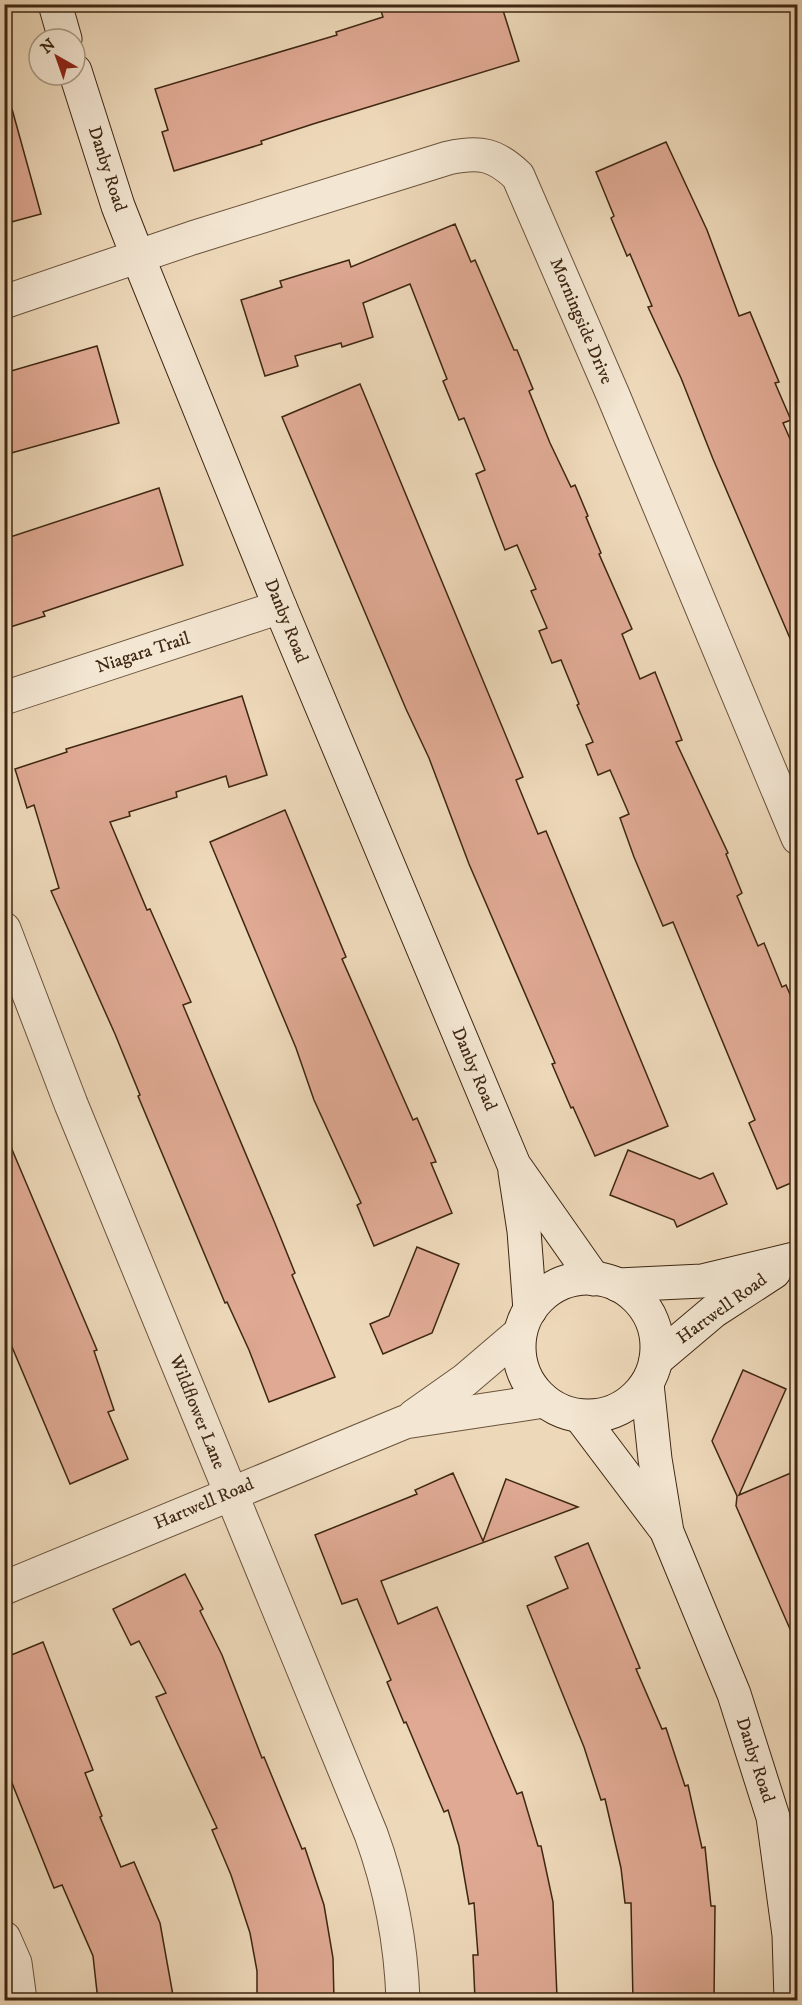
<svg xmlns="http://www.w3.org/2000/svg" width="802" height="2005" font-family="'IM FELL DW Pica',serif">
<rect width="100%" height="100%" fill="#edd8b9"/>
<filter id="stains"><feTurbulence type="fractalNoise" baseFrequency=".00333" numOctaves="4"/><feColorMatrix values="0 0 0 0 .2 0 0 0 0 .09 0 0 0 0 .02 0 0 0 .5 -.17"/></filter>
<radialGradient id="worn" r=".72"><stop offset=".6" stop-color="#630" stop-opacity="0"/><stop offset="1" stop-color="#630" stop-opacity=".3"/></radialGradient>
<g fill="#dfa993" stroke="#3e2712" stroke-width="1.5">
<path d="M 401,4 L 501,4 L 519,61 L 313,124 L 261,141 L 262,144 L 174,171 L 162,132 L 168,130 L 155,89 L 337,35 L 336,32 L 383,17 L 381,11 Z"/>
<path d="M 12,109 L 41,214 L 4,224 L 4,110 Z"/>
<path d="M 666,142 L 707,230 L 739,316 L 750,312 L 779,382 L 775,383 L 791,420 L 783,423 L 798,457 L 798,657 L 713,459 L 681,378 L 648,307 L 652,306 L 630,254 L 627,256 L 611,218 L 614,216 L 596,172 Z"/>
<path d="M 455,224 L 471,262 L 475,260 L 514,350 L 517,350 L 533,389 L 529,391 L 550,443 L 571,487 L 575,485 L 588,516 L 586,517 L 601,553 L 599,554 L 632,629 L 622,634 L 640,679 L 655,672 L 682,740 L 676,742 L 728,853 L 726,854 L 742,893 L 737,896 L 758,946 L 764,943 L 782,987 L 786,985 L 798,1013 L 798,1180 L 777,1189 L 749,1123 L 755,1120 L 673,922 L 663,926 L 634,857 L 620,818 L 629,814 L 610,770 L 598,775 L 586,745 L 593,742 L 577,705 L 579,704 L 561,660 L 552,663 L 539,631 L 547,628 L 531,591 L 536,589 L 517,545 L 505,550 L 493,519 L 476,474 L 485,470 L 464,418 L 459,420 L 443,381 L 447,379 L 410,284 L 363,303 L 373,337 L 342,347 L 341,343 L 295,356 L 298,366 L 265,376 L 241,300 L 282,287 L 280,281 L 349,260 L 351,267 Z"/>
<path d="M 97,346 L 119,423 L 4,455 L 4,373 Z"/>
<path d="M 360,384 L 523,777 L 516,780 L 538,834 L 546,831 L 668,1126 L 595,1156 L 573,1107 L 571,1108 L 552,1064 L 555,1063 L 469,864 L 429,758 L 406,709 L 282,417 Z"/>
<path d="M 159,488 L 183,565 L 43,612 L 45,616 L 4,629 L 4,539 Z"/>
<path d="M 242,696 L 267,775 L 229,787 L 226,776 L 176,792 L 177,797 L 129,812 L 130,816 L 110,822 L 147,910 L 150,909 L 191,1002 L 183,1005 L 274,1221 L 295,1273 L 292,1275 L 335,1377 L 269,1402 L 249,1350 L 227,1302 L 225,1303 L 138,1096 L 140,1095 L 115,1034 L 51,891 L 59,888 L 34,805 L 27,808 L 15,769 L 67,752 L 66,749 Z"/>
<path d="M 285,810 L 346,957 L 342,959 L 413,1120 L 417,1118 L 436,1162 L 431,1163 L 452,1213 L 374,1246 L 357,1205 L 361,1203 L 314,1100 L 296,1048 L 210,842 Z"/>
<path d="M 5,1133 L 97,1350 L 94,1351 L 114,1410 L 108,1412 L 128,1459 L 70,1484 L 4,1328 Z"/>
<path d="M 628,1150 L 700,1179 L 713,1173 L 727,1204 L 677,1227 L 674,1220 L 610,1195 Z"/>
<path d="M 417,1247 L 459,1264 L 432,1333 L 383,1354 L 370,1324 L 389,1316 Z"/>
<path d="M 743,1370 L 786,1389 L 739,1495 L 798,1470 L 797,1645 L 736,1506 L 737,1496 L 712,1441 Z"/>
<path d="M 453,1473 L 483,1541 L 506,1479 L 578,1507 L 381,1581 L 398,1624 L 437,1607 L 517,1794 L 522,1792 L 538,1846 L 541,1846 L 553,1902 L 557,1997 L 475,1999 L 473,1955 L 478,1955 L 474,1903 L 469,1904 L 459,1846 L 448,1810 L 444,1812 L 406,1722 L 404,1723 L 387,1682 L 391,1680 L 357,1599 L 342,1604 L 315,1535 L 417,1494 L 415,1490 Z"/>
<path d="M 588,1543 L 640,1668 L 636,1669 L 662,1729 L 666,1728 L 685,1786 L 688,1785 L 702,1848 L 705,1847 L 711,1906 L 715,1906 L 714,2001 L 633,2001 L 631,1903 L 625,1903 L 621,1868 L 605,1799 L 601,1800 L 584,1747 L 527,1606 L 568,1588 L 555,1557 Z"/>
<path d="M 185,1574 L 203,1609 L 200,1611 L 222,1655 L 262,1758 L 264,1757 L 302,1849 L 305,1848 L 324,1905 L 333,1958 L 334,2001 L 257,2001 L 257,1971 L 250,1933 L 231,1875 L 212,1830 L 217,1828 L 156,1697 L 166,1693 L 139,1641 L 131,1645 L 113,1609 Z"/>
<path d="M 43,1642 L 93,1770 L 85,1773 L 102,1816 L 100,1817 L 121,1867 L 134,1862 L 160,1923 L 174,2001 L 98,2001 L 93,1956 L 62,1885 L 54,1888 L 4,1763 L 4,1658 Z"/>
</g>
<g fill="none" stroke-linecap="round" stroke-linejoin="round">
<g stroke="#6a533c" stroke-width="35">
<g id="street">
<path d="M 4,302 L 192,238 L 448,158 C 480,151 495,154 518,176 L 613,395 L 798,838"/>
<path d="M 4,698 L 280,607"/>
<path d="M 4,929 L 71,1104 L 371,1834 C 391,1889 401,1941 403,2000"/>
<path d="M 414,1416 L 465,1380 L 520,1333"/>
<path d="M 4,1588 L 405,1422 L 544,1401"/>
<path d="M 4,1938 L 15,1963 L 20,2000"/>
</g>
</g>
<g stroke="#3e2712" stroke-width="35">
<g id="secondary">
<path d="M 55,4 L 65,39"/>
<path d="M 75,71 L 118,206 L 138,257 L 280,607 L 514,1165 L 594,1279"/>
<path d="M 515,1172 L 524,1231 L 530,1310"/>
<circle cx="588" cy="1347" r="69"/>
<path d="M 618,1285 L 702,1281 L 798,1258"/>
<path d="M 656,1360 L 714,1311 L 774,1272"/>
<path d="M 647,1384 L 655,1459 L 667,1532 L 734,1694 L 773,1817 L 789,1935 L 791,2000"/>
<path d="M 580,1416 L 663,1526"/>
</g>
</g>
<use href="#street" stroke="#f3e6d2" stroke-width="33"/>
<use href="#secondary" stroke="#f3e6d2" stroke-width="33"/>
</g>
<g text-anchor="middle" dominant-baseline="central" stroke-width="6" stroke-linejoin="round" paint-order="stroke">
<g font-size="18" fill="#3e2712" stroke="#f3e6d2">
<text transform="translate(107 169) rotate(72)">Danby Road</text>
<text transform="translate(581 321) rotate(67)">Morningside Drive</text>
<text transform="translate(286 621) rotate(68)">Danby Road</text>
<text transform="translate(143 653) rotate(-18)">Niagara Trail</text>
<text transform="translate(474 1069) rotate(67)">Danby Road</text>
<text transform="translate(722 1309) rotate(-36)">Hartwell Road</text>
<text transform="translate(197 1412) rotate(68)">Wildflower Lane</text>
<text transform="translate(204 1504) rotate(-23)">Hartwell Road</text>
<text transform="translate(755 1760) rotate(72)">Danby Road</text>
</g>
</g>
<rect width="802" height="2005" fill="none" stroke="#edd8b9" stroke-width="24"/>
<rect x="6" y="6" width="790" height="1993" fill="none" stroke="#3e2712" stroke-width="3"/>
<rect x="12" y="12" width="778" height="1981" fill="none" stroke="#3e2712" stroke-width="1.5"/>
<g transform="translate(57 57) rotate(320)"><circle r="28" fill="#f3e6d2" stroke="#ab9a85" stroke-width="1.5"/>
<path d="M0-4.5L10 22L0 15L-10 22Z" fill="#8f2418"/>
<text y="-9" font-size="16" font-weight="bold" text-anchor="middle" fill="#3e2712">N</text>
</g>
<rect width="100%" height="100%" filter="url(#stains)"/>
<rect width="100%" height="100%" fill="url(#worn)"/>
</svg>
